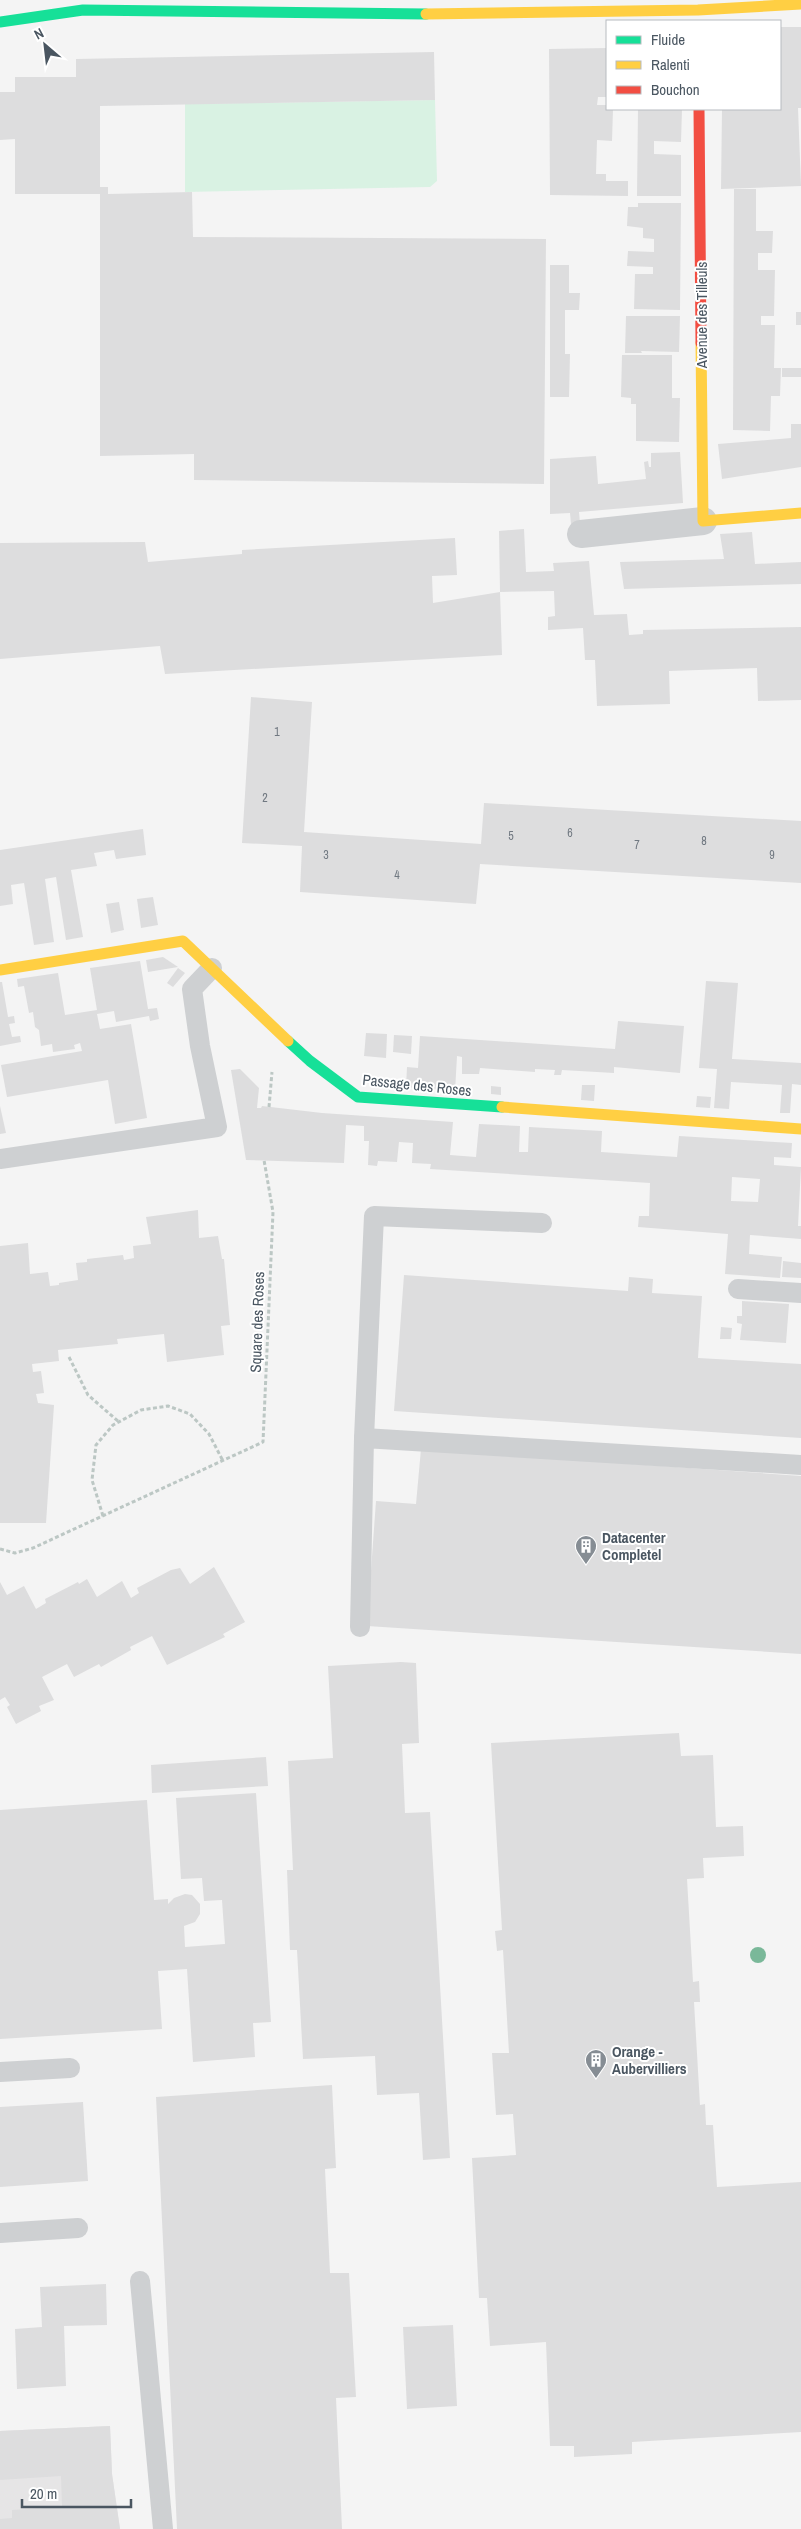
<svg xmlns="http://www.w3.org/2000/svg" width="801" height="2529" font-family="'Archivo Narrow',sans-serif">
<rect width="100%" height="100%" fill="#f4f4f4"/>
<path fill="#e6e5e6" d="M 110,2426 L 112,2474 L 120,2529 L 0,2529 L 0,2431 Z"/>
<path fill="#d9f2e3" d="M 435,100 L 437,181 L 430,187 L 185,192 L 185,104 Z"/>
<g fill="#ddddde" fill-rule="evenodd">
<path d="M 780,27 L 801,27 L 801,108 L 798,108 L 801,186 L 721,189 L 722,109 L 780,109 Z"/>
<path d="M 607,48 L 607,97 L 598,97 L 597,105 L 607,105 L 607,109 L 613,109 L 612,141 L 597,140 L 596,174 L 606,174 L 606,181 L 628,181 L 628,196 L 550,195 L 549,49 Z"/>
<path d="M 434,52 L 435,100 L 100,106 L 100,187 L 108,187 L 108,194 L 192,192 L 193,237 L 546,239 L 544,484 L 194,480 L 194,454 L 100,456 L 100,194 L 15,194 L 15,139 L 0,140 L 0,92 L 15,92 L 15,77 L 76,77 L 76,59 Z"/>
<path d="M 638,109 L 682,109 L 681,142 L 654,141 L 654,154 L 681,155 L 681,196 L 637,196 Z"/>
<path d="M 734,189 L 756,189 L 756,231 L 773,231 L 772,253 L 758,253 L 758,270 L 775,270 L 774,316 L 761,316 L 761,325 L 775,325 L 774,368 L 781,368 L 780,396 L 771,396 L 770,431 L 733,430 Z"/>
<path d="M 638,203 L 681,203 L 680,310 L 634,309 L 635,274 L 653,274 L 653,267 L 627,266 L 628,251 L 654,252 L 654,239 L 643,238 L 643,228 L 627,226 L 628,207 L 638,207 Z"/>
<path d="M 550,265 L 569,265 L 569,293 L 580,293 L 579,310 L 565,310 L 565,354 L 570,354 L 569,397 L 550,397 Z"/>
<rect x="796" y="312" width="5" height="13"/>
<path d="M 626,316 L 680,316 L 679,352 L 641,351 L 642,353 L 625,353 Z"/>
<path d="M 622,355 L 672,355 L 672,398 L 680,398 L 679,442 L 636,441 L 636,404 L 631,404 L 631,398 L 621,397 Z"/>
<rect x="782" y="368" width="19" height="9"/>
<path d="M 791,424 L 801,424 L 801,467 L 722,479 L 718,444 L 791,438 Z"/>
<path d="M 680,452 L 683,503 L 579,512 L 580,523 L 571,524 L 570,513 L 550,514 L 550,459 L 596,456 L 598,484 L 646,479 L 644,462 L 648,461 L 649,467 L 651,467 L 651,453 Z"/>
<path d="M 524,529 L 526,572 L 554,571 L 553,563 L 589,561 L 594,615 L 627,614 L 629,635 L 643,634 L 643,630 L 801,627 L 801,700 L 758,701 L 757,668 L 669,671 L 670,704 L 597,706 L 595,660 L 585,660 L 583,628 L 548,630 L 548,617 L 555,616 L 554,591 L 500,592 L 499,531 Z"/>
<path d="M 752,532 L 755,564 L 801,562 L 801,584 L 624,589 L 620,562 L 724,559 L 720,534 Z"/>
<path d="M 455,538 L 457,575 L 432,576 L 433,603 L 500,592 L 502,655 L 165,674 L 160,646 L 0,659 L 0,543 L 145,542 L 148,562 L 242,554 L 242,550 Z"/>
<path d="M 251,697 L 312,702 L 304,832 L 481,844 L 484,803 L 801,821 L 801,883 L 480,864 L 476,904 L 300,892 L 302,846 L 242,843 Z"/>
<path d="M 143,829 L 146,855 L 116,859 L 114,850 L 94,853 L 97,866 L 71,870 L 83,937 L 66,940 L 56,877 L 45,879 L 54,942 L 34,945 L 24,883 L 11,885 L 13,904 L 0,906 L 0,850 Z"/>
<path d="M 153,897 L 158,925 L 141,928 L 137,899 Z"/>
<path d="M 119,902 L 124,930 L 111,933 L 106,904 Z"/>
<path d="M 163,957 L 178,967 L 148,972 L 146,960 Z"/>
<path d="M 140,961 L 148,1009 L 157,1008 L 159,1019 L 150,1021 L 149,1016 L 116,1022 L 114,1011 L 97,1014 L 100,1029 L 131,1024 L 147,1118 L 115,1124 L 108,1080 L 7,1097 L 1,1065 L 82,1051 L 80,1043 L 74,1045 L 75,1049 L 53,1052 L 52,1044 L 41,1046 L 39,1030 L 35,1027 L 33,1012 L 29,1013 L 24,986 L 18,987 L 17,979 L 58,973 L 65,1015 L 97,1010 L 90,968 Z"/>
<path d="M 178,968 L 185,973 L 173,987 L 167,983 Z"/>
<path d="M 706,981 L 738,983 L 732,1059 L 801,1063 L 801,1085 L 792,1084 L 790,1113 L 780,1113 L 782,1085 L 731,1082 L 729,1109 L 714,1108 L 717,1069 L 699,1068 Z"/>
<path d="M 0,982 L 2,982 L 8,1017 L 14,1016 L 15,1023 L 9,1024 L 12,1037 L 20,1036 L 21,1042 L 0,1046 Z"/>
<path d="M 618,1021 L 684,1026 L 680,1073 L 614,1067 L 614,1073 L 562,1070 L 561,1075 L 554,1075 L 555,1070 L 535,1069 L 535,1072 L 480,1068 L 479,1074 L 462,1074 L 462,1057 L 457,1056 L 455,1091 L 406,1087 L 407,1067 L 418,1068 L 420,1036 L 615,1049 Z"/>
<path d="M 366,1033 L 387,1034 L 386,1058 L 364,1056 Z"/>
<path d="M 394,1035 L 412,1036 L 411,1054 L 393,1052 Z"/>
<path d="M 240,1069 L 259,1088 L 257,1108 L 261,1108 L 262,1106 L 322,1113 L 453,1122 L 450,1155 L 476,1157 L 479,1124 L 520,1126 L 519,1152 L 528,1152 L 529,1127 L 602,1131 L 601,1152 L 677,1157 L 679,1136 L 792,1143 L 791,1158 L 774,1157 L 774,1165 L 801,1167 L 798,1226 L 801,1226 L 801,1239 L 750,1235 L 749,1254 L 782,1257 L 780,1278 L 725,1274 L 728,1234 L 638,1227 L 639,1216 L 649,1216 L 650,1183 L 430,1169 L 431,1164 L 412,1163 L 413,1143 L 399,1142 L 397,1162 L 378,1161 L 377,1166 L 368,1165 L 369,1141 L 364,1141 L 364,1126 L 346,1125 L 344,1163 L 246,1160 L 231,1070 ZM 732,1177 L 760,1179 L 758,1202 L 731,1201 Z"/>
<path d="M 582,1085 L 595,1085 L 594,1101 L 581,1100 Z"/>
<path d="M 491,1086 L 501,1087 L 501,1095 L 491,1094 Z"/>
<path d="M 697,1096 L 711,1097 L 710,1108 L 696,1107 Z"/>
<path d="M 0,1106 L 6,1133 L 0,1134 Z"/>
<path d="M 198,1210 L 199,1238 L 218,1236 L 222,1259 L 224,1259 L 230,1325 L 221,1326 L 224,1355 L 167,1362 L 164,1334 L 117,1339 L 118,1344 L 58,1350 L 59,1361 L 32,1364 L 33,1372 L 41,1371 L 44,1393 L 36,1394 L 38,1403 L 54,1405 L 46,1523 L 0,1523 L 0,1246 L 28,1243 L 30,1274 L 48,1272 L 50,1286 L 59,1285 L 59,1283 L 78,1280 L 76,1263 L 87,1262 L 87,1259 L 123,1255 L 124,1260 L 134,1258 L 133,1246 L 151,1244 L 146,1217 Z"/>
<path d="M 783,1261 L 801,1263 L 801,1278 L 782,1277 Z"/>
<path d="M 404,1275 L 628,1291 L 629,1277 L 653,1279 L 652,1293 L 702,1296 L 698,1358 L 801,1364 L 801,1438 L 394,1411 Z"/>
<path d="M 742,1301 L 789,1304 L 786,1343 L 740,1340 L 742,1324 L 737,1323 L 737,1316 L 742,1316 Z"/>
<path d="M 721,1327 L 732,1328 L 731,1339 L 720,1339 Z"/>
<path d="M 421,1449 L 801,1476 L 801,1654 L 367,1626 L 376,1501 L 416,1504 Z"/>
<path d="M 214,1567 L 245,1622 L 223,1634 L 225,1637 L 167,1665 L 152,1636 L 130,1647 L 131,1650 L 101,1667 L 99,1664 L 74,1677 L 67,1664 L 42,1677 L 54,1700 L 39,1706 L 41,1711 L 16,1724 L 7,1707 L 10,1705 L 5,1697 L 0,1700 L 0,1582 L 7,1595 L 24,1586 L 36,1609 L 46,1603 L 45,1599 L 78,1582 L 79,1584 L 87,1579 L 97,1597 L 122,1581 L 131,1598 L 139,1593 L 137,1588 L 171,1570 L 180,1568 L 190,1584 Z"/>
<path d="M 401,1662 L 416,1663 L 419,1743 L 402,1744 L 405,1813 L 430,1812 L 450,2158 L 423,2160 L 419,2093 L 377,2095 L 375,2056 L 303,2059 L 297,1950 L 290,1950 L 287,1870 L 293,1870 L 288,1761 L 333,1758 L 328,1666 Z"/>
<path d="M 679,1733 L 681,1756 L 713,1755 L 716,1827 L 743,1826 L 744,1856 L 703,1858 L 704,1878 L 687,1879 L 693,1982 L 699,1981 L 700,2002 L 694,2002 L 700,2105 L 705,2104 L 706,2125 L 713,2125 L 717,2187 L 801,2182 L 801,2432 L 632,2442 L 632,2454 L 574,2457 L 574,2446 L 550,2446 L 546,2342 L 490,2346 L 487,2298 L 479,2298 L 472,2158 L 516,2155 L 513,2114 L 496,2115 L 492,2053 L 509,2053 L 503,1950 L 497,1951 L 495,1931 L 502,1930 L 491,1743 Z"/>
<path d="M 266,1757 L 268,1786 L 152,1793 L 151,1765 Z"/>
<path d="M 256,1793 L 271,2022 L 253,2023 L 255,2057 L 193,2062 L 187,1969 L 158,1971 L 162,2029 L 0,2039 L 0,1810 L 147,1800 L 154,1900 L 168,1899 L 168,1904 L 174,1898 L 185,1894 L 192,1895 L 200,1904 L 200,1914 L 195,1922 L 184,1926 L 185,1947 L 225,1944 L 222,1900 L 204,1901 L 202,1878 L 181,1879 L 176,1798 Z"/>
<path d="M 332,2085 L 336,2168 L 325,2169 L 330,2273 L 349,2273 L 356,2397 L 336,2398 L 342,2529 L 177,2529 L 156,2097 Z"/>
<path d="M 83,2102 L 88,2181 L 0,2187 L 0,2107 Z"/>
<path d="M 106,2284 L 107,2325 L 64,2326 L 66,2386 L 17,2389 L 15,2329 L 42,2327 L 40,2287 Z"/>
<path d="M 453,2325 L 457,2406 L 407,2409 L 403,2327 Z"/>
<path d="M 110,2426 L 112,2474 L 120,2529 L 0,2529 L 0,2519 L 12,2518 L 12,2510 L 62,2507 L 61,2476 L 0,2480 L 0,2431 Z"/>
</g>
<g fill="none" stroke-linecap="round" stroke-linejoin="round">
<g stroke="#bcc7c4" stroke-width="3" stroke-dasharray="4 2.5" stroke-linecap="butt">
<path d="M 269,1107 L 272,1072"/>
<path d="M 69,1357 L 88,1395 L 119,1422"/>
<path d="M 103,1516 L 92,1480 L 96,1445 L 113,1425 L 141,1410 L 168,1406 L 190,1414 L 209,1434 L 223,1461"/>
<path d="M 0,1549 L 15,1553 L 33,1548 L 263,1442 L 273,1212 L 264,1160"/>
</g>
<g stroke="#ced0d2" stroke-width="20">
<path d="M 0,1159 L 217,1127 L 200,1046 L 192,989 L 212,968"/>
<path d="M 738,1289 L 801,1293"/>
<path d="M 364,1438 L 374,1216 L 542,1223"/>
<path d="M 360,1627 L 364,1438 L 801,1465"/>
<path d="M 0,2072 L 70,2068"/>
<path d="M 0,2233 L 78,2228"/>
<path d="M 140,2281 L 163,2529"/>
</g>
<path stroke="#ced0d2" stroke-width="28" d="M 581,534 L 703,521"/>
<g stroke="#16e098" stroke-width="11">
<path d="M 0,22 L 83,10 L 426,14"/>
<path d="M 288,1041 L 310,1061 L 358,1097 L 502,1107"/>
</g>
<g stroke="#ffcf43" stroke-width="11">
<path d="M 426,14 L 698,10 L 801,4"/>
<path d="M 701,343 L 703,521 L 801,513"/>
<path d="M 0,970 L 183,941 L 288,1041"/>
<path d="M 502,1107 L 801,1129"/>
</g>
<path stroke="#f24e42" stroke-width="11" d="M 699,109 L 701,343"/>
</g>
<circle fill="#7ab899" cx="758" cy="1955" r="8"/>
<defs>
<g id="building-pin" transform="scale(1.125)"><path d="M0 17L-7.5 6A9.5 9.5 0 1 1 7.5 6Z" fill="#868d94" stroke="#fff"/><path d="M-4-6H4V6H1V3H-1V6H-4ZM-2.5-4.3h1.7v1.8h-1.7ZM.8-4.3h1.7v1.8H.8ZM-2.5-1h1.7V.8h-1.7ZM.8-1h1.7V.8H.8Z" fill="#fff"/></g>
</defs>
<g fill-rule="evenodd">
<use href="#building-pin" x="586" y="1546"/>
<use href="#building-pin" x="596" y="2060"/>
</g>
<g text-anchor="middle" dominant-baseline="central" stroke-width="4" stroke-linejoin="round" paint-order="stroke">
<g font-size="12" fill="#707881">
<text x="277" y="732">1</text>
<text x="265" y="798">2</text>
<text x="570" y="833">6</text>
<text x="511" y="836">5</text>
<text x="704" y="841">8</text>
<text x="637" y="845">7</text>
<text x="326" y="855">3</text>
<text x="772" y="855">9</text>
<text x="397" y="875">4</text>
</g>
<g font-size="15" fill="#4a5661" stroke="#fff">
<text transform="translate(701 315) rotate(-90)">Avenue des Tilleuls</text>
<text transform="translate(417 1085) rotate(6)">Passage des Roses</text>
<text transform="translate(257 1322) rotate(-88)">Square des Roses</text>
</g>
<g font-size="15" font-weight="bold" fill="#4a5661" stroke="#fff" text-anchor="start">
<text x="602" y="1537">Datacenter<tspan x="602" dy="17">Completel</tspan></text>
<text x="612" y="2051">Orange -<tspan x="612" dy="17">Aubervilliers</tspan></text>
</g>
</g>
<rect x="606" y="20" width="175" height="90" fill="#ffffff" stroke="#b7bbc0"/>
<rect x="616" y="36" width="25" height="8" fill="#16e098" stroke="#b7bbc0"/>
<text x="651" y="45" font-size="15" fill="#4a5661">Fluide</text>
<rect x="616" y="61" width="25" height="8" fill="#ffcf43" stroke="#b7bbc0"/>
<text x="651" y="70" font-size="15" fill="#4a5661">Ralenti</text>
<rect x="616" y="86" width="25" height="8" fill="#f24e42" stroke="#b7bbc0"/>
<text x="651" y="95" font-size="15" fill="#4a5661">Bouchon</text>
<g transform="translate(45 45) rotate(332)" stroke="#ffffff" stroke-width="4" paint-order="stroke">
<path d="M0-4L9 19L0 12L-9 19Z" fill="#4a5661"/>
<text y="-8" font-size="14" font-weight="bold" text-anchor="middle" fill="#4a5661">N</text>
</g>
<path d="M22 2499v8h109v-8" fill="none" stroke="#4a5661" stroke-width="2.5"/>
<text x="30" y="2499" font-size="15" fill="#4a5661" stroke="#ffffff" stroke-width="4" paint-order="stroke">20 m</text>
</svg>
